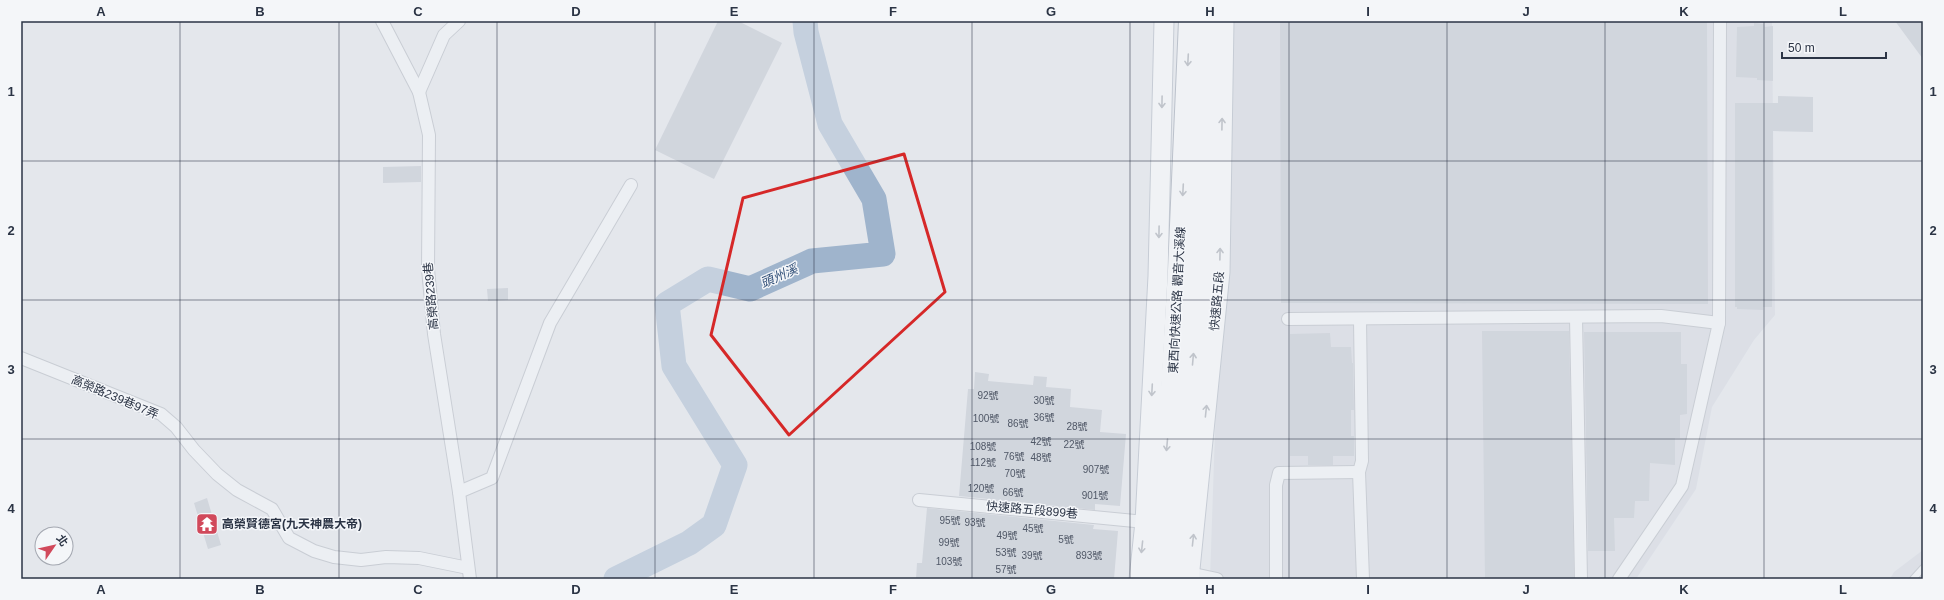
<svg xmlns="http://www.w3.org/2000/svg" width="1944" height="600" font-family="Helvetica,'Noto Sans TC',sans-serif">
<rect width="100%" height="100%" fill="#e4e7ec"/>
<g fill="#d2d6de">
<path d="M 1229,21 L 1772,21 L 1775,315 L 1754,340 L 1712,407 L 1696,489 L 1636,579 L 1210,579 Z"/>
<path d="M 1923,550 L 1923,579 L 1890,579 L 1894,572 Z"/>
</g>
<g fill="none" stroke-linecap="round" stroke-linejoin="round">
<path stroke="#9fb4cc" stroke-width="25" d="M 616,579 L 689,543 L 714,525 L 735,465 L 674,366 L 667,304 L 708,279 L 750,289 L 812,261 L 883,254 L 874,199 L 830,124 L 806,32 L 805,21"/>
</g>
<g fill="#bbc0ca">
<path d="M 718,21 L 738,21 L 782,43 L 714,179 L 655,150 Z"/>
<path d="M 1280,21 L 1707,21 L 1708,304 L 1281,303 Z"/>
<path d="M 1895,21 L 1923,21 L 1923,59 Z"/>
<path d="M 1754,23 L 1764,24 L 1765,27 L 1773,26 L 1773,81 L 1757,80 L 1757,78 L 1736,77 L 1737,27 L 1754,26 Z"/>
<path d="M 1778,96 L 1813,97 L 1813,132 L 1773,131 L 1772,307 L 1763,307 L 1763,310 L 1737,309 L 1737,307 L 1735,307 L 1735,103 L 1778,103 Z"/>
<path d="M 421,166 L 421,182 L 383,183 L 383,167 Z"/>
<path d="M 508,288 L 508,300 L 488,301 L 487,289 Z"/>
<path d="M 1482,331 L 1569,331 L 1574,579 L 1485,579 Z"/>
<path d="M 1584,332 L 1681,332 L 1681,364 L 1687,364 L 1687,414 L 1680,415 L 1680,438 L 1675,438 L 1675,465 L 1650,463 L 1649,501 L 1635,501 L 1634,518 L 1614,518 L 1615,551 L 1588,551 Z"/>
<path d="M 1330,333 L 1331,347 L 1351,347 L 1352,363 L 1353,363 L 1354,410 L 1351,410 L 1351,436 L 1354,436 L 1354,456 L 1333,456 L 1333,465 L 1308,465 L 1308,456 L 1290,456 L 1290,334 Z"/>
<path d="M 975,372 L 989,374 L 988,381 L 1033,385 L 1034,376 L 1047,377 L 1046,387 L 1071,389 L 1070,407 L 1102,410 L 1100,432 L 1126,434 L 1120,506 L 1095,504 L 1095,510 L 959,496 L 968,389 L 974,389 Z"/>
<path d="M 207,498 L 221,545 L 208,549 L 194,503 Z"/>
<path d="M 927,508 L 1094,525 L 1093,529 L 1118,531 L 1114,579 L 916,579 L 917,563 L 922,563 Z"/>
</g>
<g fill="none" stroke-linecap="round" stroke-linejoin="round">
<g stroke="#a9aeb7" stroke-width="8">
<path id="lane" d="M 1913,579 L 1923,568"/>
</g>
<g stroke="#a9aeb7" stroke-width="14">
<g id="street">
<path d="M 382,21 L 419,92 L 429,135 L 428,269 L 434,334 L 459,492 L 470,579"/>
<path d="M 419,92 L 444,35 L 459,21"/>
<path d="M 1576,318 L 1581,579"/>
<path d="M 1288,319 L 1661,316 L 1719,323"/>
<path d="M 1360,320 L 1362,461 L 1359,472 L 1363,579"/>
<path d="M 21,358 L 161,414 L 176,427 L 194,450 L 217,474 L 237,490 L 272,509 L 289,538 L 314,551 L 334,557 L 361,560 L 386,557 L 419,558 L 468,568"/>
<path d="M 459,492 L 492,478 L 550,323 L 631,185"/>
<path d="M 919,500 L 1145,522"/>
<path d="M 1189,573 L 1217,579"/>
<path d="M 1276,579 L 1276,485 L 1279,473 L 1359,472"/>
<path d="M 1619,579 L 1682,486 L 1719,323 L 1720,21"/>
</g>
</g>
<g stroke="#a3abb8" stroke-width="21">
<g id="primary">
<path d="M 1139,579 L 1145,522 L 1158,276 L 1164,21"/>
<path d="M 1189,579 L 1220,272 L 1224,21"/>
</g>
</g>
<g stroke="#8b94a3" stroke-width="24">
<g id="highway">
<path d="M 1156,579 L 1171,404 L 1179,271 L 1190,21"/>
<path d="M 1175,579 L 1200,272 L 1208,21"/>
</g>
</g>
<use href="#lane" stroke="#f7f8fa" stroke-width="6"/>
<use href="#street" stroke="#f7f8fa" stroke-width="12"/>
<use href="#primary" stroke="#fff" stroke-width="19"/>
<use href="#highway" stroke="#fff" stroke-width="22"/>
</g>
<defs><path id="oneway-shaft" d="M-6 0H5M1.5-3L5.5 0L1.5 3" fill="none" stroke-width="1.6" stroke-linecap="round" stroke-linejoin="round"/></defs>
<g stroke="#959aa2">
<use href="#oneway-shaft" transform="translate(1188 60) rotate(93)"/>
<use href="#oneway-shaft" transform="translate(1162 102) rotate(91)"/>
<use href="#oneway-shaft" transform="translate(1222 124) rotate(-89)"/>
<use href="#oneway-shaft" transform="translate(1183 190) rotate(93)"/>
<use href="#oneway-shaft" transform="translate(1159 232) rotate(91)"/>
<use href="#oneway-shaft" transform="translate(1220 254) rotate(-89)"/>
<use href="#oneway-shaft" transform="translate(1193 359) rotate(-85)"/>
<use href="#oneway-shaft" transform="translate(1152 390) rotate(93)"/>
<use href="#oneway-shaft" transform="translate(1206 411) rotate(-84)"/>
<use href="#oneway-shaft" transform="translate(1167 445) rotate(95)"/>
<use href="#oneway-shaft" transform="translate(1193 540) rotate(-84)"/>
<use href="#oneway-shaft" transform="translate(1142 547) rotate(96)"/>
</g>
<path d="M0 0H1944V600H0ZM 904,154 L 945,292 L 789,435 L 711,335 L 743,198 Z" fill="#e4e7ec" fill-opacity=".55" fill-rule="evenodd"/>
<path fill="none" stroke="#d62828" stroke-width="3" stroke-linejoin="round" d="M 904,154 L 945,292 L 789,435 L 711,335 L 743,198 Z"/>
<path fill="none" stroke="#2b3445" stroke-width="1" stroke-opacity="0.55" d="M 180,21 L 180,579M 339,21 L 339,579M 497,21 L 497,579M 655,21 L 655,579M 814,21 L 814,579M 972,21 L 972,579M 1130,21 L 1130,579M 1289,21 L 1289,579M 1447,21 L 1447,579M 1605,21 L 1605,579M 1764,21 L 1764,579M 21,161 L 1923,161M 21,300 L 1923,300M 21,439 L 1923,439"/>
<defs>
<g id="temple-square" transform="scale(1.15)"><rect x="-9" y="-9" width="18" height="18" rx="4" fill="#d1495b" stroke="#f4f6f9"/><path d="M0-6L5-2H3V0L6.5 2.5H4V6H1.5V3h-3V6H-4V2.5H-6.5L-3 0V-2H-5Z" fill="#fff"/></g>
</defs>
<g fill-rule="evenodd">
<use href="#temple-square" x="207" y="524"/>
</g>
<g text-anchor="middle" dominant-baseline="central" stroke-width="3" stroke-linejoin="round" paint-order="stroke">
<g font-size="10" fill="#4f5766">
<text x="988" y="395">92號</text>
<text x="1044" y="400">30號</text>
<text x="1044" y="417">36號</text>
<text x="986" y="418">100號</text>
<text x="1018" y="423">86號</text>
<text x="1077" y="426">28號</text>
<text x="1041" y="441">42號</text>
<text x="1074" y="444">22號</text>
<text x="983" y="446">108號</text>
<text x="1014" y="456">76號</text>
<text x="1041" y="457">48號</text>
<text x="983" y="462">112號</text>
<text x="1096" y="469">907號</text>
<text x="1015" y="473">70號</text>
<text x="981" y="488">120號</text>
<text x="1013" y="492">66號</text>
<text x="1095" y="495">901號</text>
<text x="950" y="520">95號</text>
<text x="975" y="522">93號</text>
<text x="1033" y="528">45號</text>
<text x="1007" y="535">49號</text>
<text x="1066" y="539">5號</text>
<text x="949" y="542">99號</text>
<text x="1006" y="552">53號</text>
<text x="1032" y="555">39號</text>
<text x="1089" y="555">893號</text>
<text x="949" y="561">103號</text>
<text x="1006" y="569">57號</text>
</g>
<g font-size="12" fill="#2b3445" stroke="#f4f6f9">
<text transform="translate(431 296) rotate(-95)">高榮路239巷</text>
<text transform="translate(1177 300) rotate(-87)">東西向快速公路 觀音大溪線</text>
<text transform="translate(1217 301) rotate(-85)">快速路五段</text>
<text transform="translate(115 397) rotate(23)">高榮路239巷97弄</text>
<text transform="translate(1032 510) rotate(5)">快速路五段899巷</text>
</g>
<g font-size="12" font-weight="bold" fill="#2b3445" stroke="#f4f6f9" text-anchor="start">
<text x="222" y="524">高榮賢德宮(九天神農大帝)</text>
</g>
<g font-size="13" font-style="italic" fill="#34527a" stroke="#f4f6f9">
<text transform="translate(779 276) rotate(-24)">頭州溪</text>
</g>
</g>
<rect width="1944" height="600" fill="none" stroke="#f4f6f9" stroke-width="44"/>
<g transform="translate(54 546) rotate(56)"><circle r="19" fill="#f4f6f9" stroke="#a4a8b1"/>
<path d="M0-3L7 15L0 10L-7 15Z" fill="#d1495b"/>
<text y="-6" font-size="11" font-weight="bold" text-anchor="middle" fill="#2b3445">北</text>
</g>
<path d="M1782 52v6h104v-6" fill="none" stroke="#2b3445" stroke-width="2"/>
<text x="1788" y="52" font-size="12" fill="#2b3445" stroke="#f4f6f9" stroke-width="3" paint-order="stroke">50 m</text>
<rect x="22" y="22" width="1900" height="556" fill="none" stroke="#2b3445" stroke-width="1.5"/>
<g font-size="13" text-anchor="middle" font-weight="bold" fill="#2b3445">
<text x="101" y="16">A</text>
<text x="260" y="16">B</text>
<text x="418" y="16">C</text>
<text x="576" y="16">D</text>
<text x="734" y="16">E</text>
<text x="893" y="16">F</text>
<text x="1051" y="16">G</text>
<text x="1210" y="16">H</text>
<text x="1368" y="16">I</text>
<text x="1526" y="16">J</text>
<text x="1684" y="16">K</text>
<text x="1843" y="16">L</text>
<text x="11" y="96">1</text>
<text x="1933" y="96">1</text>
<text x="11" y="235">2</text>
<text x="1933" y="235">2</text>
<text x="11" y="374">3</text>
<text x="1933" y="374">3</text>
<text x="11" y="513">4</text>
<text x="1933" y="513">4</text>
<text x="101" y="594">A</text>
<text x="260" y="594">B</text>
<text x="418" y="594">C</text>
<text x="576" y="594">D</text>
<text x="734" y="594">E</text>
<text x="893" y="594">F</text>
<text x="1051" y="594">G</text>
<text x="1210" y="594">H</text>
<text x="1368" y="594">I</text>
<text x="1526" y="594">J</text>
<text x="1684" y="594">K</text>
<text x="1843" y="594">L</text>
</g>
</svg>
